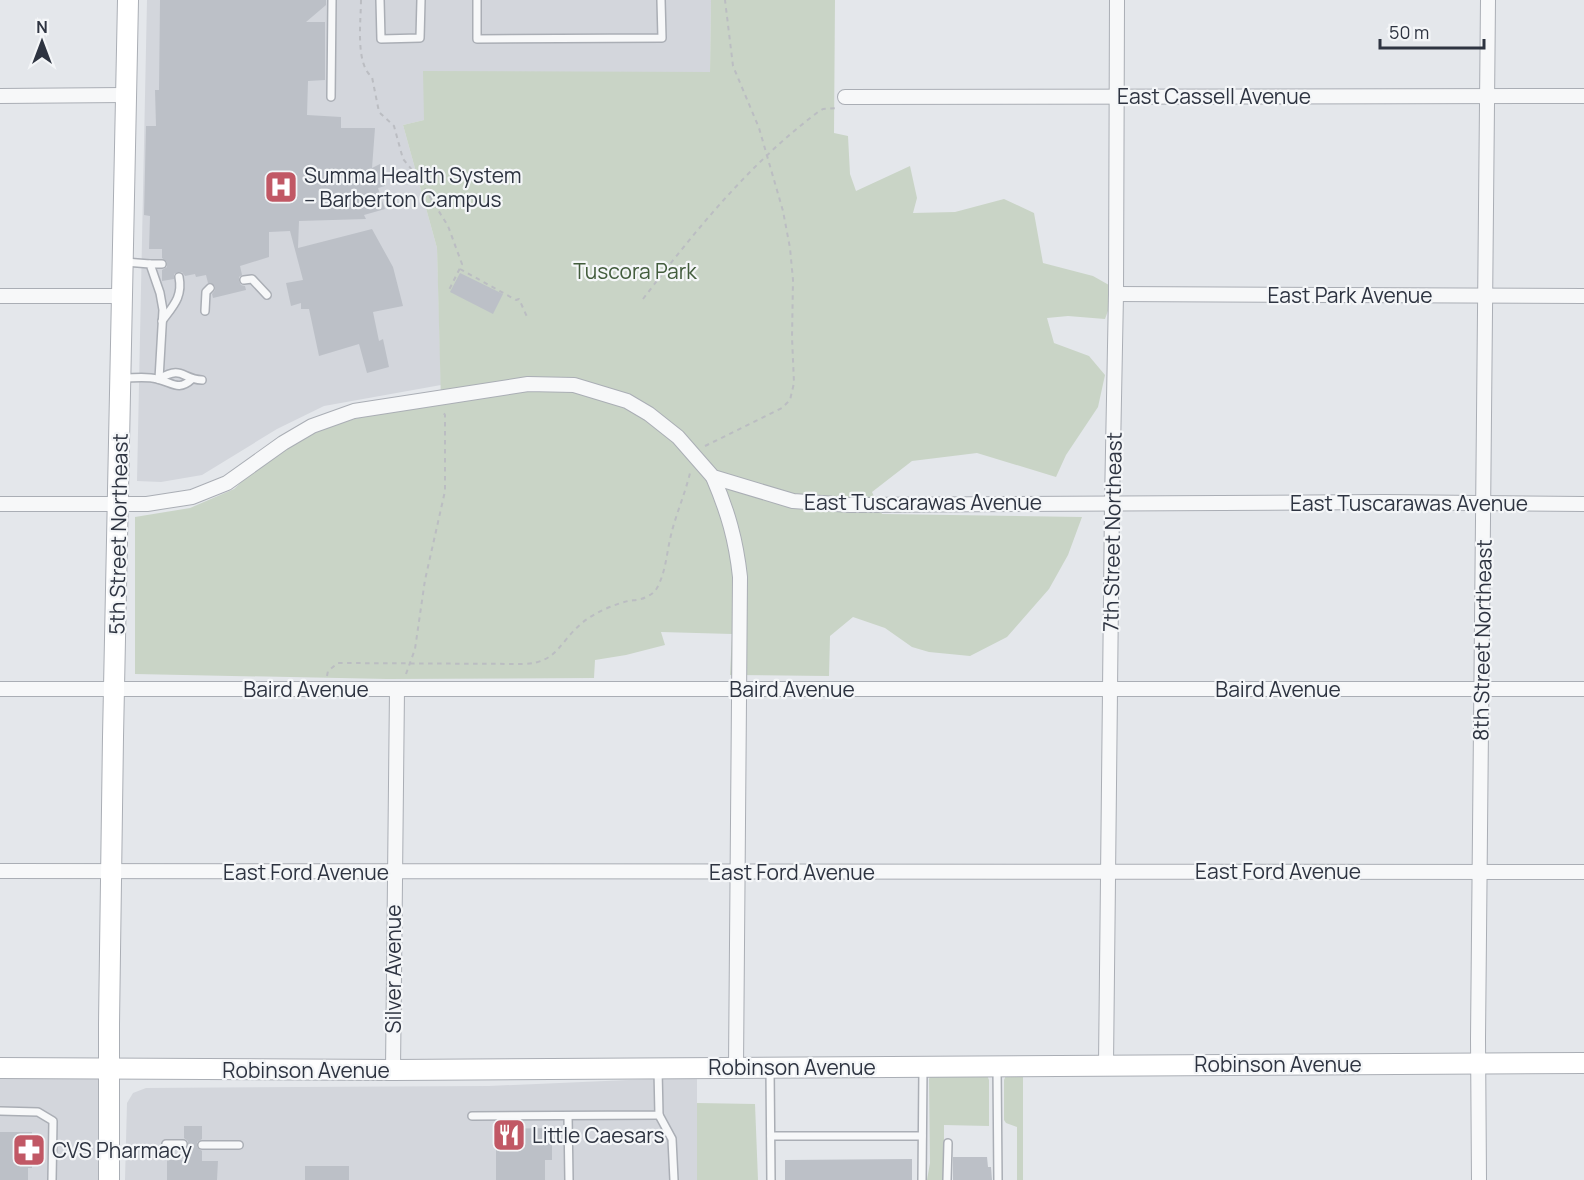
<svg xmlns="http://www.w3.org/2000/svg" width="1584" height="1180" font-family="Manrope,sans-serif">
<rect width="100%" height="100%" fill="#e4e7eb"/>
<g fill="#d3d6dc">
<path d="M 147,0 L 711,0 L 710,72 L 424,72 L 424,120 L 403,125 L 437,248 L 441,385 L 324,406 L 277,429 L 202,475 L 161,482 L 137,481 Z"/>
<path d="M 0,1068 L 110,1069 L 109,1180 L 0,1180 Z"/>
<path d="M 697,1077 L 697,1180 L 125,1180 L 127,1103 L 133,1093 L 146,1088 L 489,1086 Z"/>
</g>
<g fill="#c9d4c6">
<path d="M 711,0 L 835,0 L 834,133 L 848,136 L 850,174 L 856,191 L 910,166 L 917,198 L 913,213 L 955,212 L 1004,199 L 1034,213 L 1043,263 L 1093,276 L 1116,289 L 1105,319 L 1068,316 L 1047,318 L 1054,343 L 1089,356 L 1105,375 L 1098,407 L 1066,455 L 1056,477 L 977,453 L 912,461 L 872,492 L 882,514 L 1082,517 L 1068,555 L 1049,589 L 1007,637 L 970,656 L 929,652 L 912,647 L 885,628 L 853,617 L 830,636 L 829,676 L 730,675 L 732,634 L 661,632 L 665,645 L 626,655 L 595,660 L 594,678 L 387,679 L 135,674 L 135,517 L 190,508 L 234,489 L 249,475 L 310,432 L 358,418 L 441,402 L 437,248 L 403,125 L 424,120 L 423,71 L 710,72 Z"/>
<path d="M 986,1073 L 989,1080 L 989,1126 L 944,1125 L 944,1180 L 927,1180 L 930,1163 L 929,1079 L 931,1074 Z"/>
<path d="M 1007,1073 L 1023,1073 L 1023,1180 L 1017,1180 L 1017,1127 L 1006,1123 L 1004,1120 L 1004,1080 Z"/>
<path d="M 697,1103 L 755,1104 L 758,1180 L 697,1180 Z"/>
</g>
<g fill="#bcc0c7">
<path d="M 160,0 L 326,0 L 326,5 L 306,22 L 325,22 L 325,80 L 308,81 L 307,115 L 341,117 L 341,128 L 375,128 L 372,168 L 380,164 L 385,186 L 378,188 L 385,209 L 364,215 L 366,219 L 299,221 L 298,248 L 372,229 L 393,267 L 403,306 L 373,312 L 379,341 L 383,339 L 389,367 L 367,373 L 359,344 L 319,356 L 309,309 L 301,309 L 301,303 L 291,306 L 286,283 L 303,280 L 290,231 L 269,232 L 269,257 L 240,266 L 242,275 L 239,277 L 239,281 L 241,285 L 245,286 L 246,290 L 213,298 L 212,294 L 215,290 L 215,286 L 208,283 L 206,275 L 196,277 L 195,274 L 185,276 L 182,272 L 178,272 L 174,274 L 174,279 L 162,281 L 162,270 L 167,267 L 167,262 L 162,258 L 162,249 L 149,249 L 150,216 L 144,215 L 146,126 L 156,126 L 155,90 L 159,90 Z"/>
<path d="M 460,273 L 503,294 L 493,314 L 450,292 Z"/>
<path d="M 184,1126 L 202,1126 L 202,1139 L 197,1142 L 197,1147 L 202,1151 L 202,1161 L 218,1161 L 217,1180 L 167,1180 L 167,1160 L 183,1160 L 183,1150 L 188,1146 L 188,1141 L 184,1138 Z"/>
<path d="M 552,1128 L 552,1160 L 545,1160 L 545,1180 L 496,1180 L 496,1129 Z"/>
<path d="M 0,1132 L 32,1132 L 32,1168 L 28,1168 L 28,1180 L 0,1180 Z"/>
<path d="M 953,1157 L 987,1157 L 988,1167 L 991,1167 L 992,1180 L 953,1180 Z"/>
<path d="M 912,1159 L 912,1180 L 785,1180 L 785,1160 Z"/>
<rect x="305" y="1166" width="44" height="14"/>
</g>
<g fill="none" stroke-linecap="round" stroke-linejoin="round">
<g stroke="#aaaeb5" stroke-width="10">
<g id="lane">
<path d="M 380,0 L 381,39 L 420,38 L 421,0"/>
<path d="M 477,0 L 477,39 L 662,38 L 661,0"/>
<path d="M 331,97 L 332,0"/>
<path d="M 125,262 L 150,264 L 160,293 L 163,310 L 159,379"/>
<path d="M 150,264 L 162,264"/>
<path d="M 244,280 L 252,279 L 267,295"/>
<path d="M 205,311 L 206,292 L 210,288"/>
<path d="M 162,321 C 173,306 183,297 179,277"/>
<path d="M 123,378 C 134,378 147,376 157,379 C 172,382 178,392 192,379"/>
<path d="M 159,379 C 183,365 181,379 202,380"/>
<path d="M 997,1068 L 998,1180"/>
<path d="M 770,1069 L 771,1180"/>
<path d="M 0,1111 L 38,1112 L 53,1121 L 52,1180"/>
<path d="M 659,1115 L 672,1139 L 674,1180"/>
<path d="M 472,1116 L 659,1115 L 658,1070"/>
<path d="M 568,1116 L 569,1180"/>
<path d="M 771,1136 L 922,1136"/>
<path d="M 166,1144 L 183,1144"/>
<path d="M 202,1145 L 239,1145"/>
<path d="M 922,1180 L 923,1069"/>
<path d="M 947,1180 L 948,1143"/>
</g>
</g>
<g stroke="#aaaeb5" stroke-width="16">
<g id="street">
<path d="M 0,96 L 125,95"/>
<path d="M 845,97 L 1584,96"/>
<path d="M 1116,294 L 1584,296"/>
<path d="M 0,296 L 122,296"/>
<path d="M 713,477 C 728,512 736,540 740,577 L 736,1067"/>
<path d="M 0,504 L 147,504 L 192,497 L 227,483 L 283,443 L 312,426 L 354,411 L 528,384 L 574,385 L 627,401 L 649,414 L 678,437 L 713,477 L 793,501 L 850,505 L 1384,502 L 1584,504"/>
<path d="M 0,689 L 1584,689"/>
<path d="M 0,871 L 1584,872"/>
<path d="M 1106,1065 L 1112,503 L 1116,294 L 1117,0"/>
<path d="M 393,1070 L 397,689"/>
<path d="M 1479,1180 L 1478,1039 L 1488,0"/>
</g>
</g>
<g stroke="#aaaeb5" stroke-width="22">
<g id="secondary">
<path d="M 0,1068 L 393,1070 L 1584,1063"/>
<path d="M 109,1180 L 109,1024 L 113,737 L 128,0"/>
</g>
</g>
<g stroke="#bbbdc2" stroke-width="2" stroke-dasharray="4.5 4.5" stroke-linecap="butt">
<path d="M 361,0 C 361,20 355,64 372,77 L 379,112 L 394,126 L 403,159 L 417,176 L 448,226 L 462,264 L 449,290"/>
<path d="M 460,269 L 516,300 L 519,299 L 528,319"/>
<path d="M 643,299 C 695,231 749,164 818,112 L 823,109 L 837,108"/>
<path d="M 705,446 L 782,408 L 790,400 L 794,383 L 792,337 L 793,280 L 790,248 L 783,211 L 759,128 L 733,66 L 725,0"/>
<path d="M 406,674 L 415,649 L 425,580 L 445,491 L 445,415 L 443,412"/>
<path d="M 327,676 L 328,671 L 338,663 L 525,664 C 558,662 559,642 582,623 C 595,612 613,605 628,601 C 634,600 641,600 646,597 C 653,594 656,591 659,584 C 666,569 667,551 671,535 C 676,514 685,494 690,473"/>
</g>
<use href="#lane" stroke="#f7f8f9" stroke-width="7"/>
<use href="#street" stroke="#f7f8f9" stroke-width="14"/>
<use href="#secondary" stroke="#fff" stroke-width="20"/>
</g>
<defs>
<g id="hospital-square" transform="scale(1.725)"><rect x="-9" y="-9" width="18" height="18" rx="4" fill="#c15865" stroke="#f4f6f8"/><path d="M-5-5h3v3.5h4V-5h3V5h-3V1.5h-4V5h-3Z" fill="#fff"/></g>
<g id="restaurant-square" transform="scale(1.725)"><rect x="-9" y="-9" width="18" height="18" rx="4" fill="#c15865" stroke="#f4f6f8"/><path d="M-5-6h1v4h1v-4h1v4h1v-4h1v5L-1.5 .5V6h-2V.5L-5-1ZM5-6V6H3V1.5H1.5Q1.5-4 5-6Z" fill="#fff"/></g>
<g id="pharmacy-square" transform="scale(1.725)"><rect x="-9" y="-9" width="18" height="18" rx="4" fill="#c15865" stroke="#f4f6f8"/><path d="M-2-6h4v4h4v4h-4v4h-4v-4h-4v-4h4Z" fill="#fff"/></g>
</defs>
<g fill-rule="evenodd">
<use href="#hospital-square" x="281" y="187"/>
<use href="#restaurant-square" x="509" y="1135"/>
<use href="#pharmacy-square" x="29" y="1150"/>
</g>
<g text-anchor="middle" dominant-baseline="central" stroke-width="4.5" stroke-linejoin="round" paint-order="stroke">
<g font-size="21" fill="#2e3441" stroke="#f4f6f8">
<text x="1214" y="96">East Cassell Avenue</text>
<text x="1350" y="295">East Park Avenue</text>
<text x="923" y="502">East Tuscarawas Avenue</text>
<text x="1409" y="503">East Tuscarawas Avenue</text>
<text transform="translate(1112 532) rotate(-89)">7th Street Northeast</text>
<text transform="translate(118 534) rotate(-89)">5th Street Northeast</text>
<text transform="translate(1482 640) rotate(-89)">8th Street Northeast</text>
<text x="306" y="689">Baird Avenue</text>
<text x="792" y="689">Baird Avenue</text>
<text x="1278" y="689">Baird Avenue</text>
<text x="1278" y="871">East Ford Avenue</text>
<text x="306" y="872">East Ford Avenue</text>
<text x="792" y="872">East Ford Avenue</text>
<text transform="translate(393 969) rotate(-90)">Silver Avenue</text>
<text x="1278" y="1064">Robinson Avenue</text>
<text x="792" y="1067">Robinson Avenue</text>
<text x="306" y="1070">Robinson Avenue</text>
</g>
<g font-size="21" fill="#2e3441" stroke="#f4f6f8" text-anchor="start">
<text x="304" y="175">Summa Health System<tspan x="304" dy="24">– Barberton Campus</tspan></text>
<text x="532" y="1135">Little Caesars</text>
<text x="52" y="1150">CVS Pharmacy</text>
</g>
<g font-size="21" fill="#425c3c" stroke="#f4f6f8">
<text x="635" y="271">Tuscora Park</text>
</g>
</g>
<g transform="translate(42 42)" stroke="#f4f6f8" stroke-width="4.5" paint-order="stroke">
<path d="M0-4.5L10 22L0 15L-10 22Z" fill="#2e3441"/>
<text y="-9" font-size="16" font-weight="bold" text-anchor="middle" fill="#2e3441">N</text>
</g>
<path d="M1380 39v9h104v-9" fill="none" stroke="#2e3441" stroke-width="3"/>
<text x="1389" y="39" font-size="18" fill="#2e3441" stroke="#f4f6f8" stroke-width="4.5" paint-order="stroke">50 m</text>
</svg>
